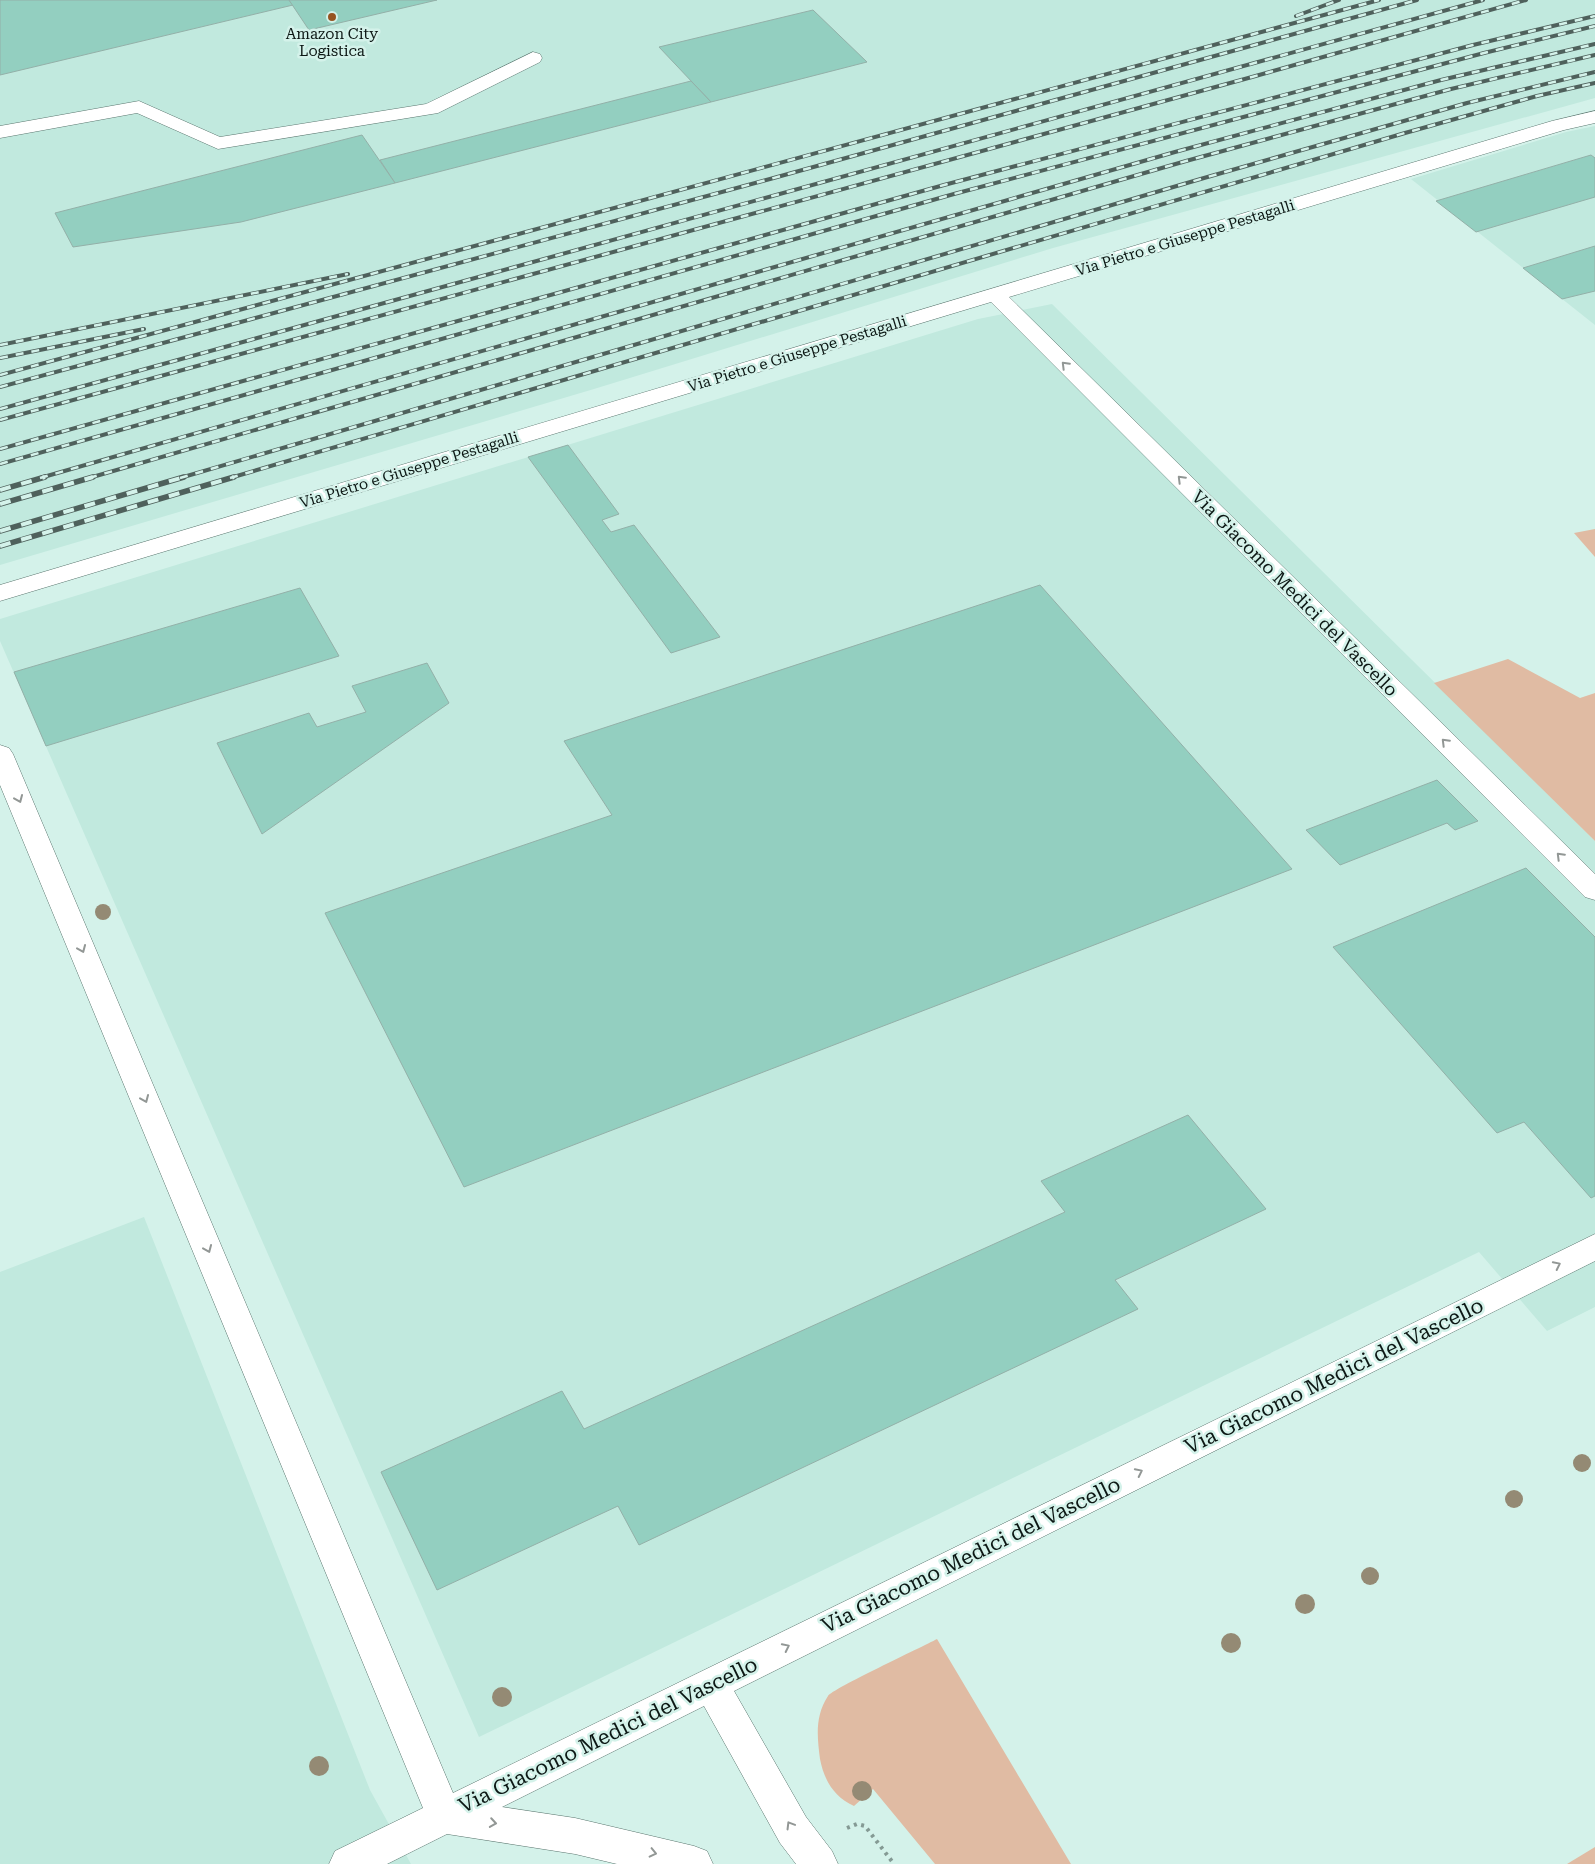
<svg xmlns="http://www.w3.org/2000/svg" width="1595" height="1864" font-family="'Roboto Serif',serif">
<rect width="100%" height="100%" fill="#d4f2ea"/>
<g fill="#c1e9de">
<path d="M 0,0 L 1595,0 L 1595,98 L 1053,248 L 594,389 L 0,565 Z"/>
<path d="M 1595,126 L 1595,325 L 1411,179 L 1566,132 Z"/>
<path d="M 1052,304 L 1595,841 L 1595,1307 L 1547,1331 L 1479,1252 L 479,1737 L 0,641 L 0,619 L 978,319 Z"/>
<path d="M 144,1217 L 370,1790 L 411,1864 L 0,1864 L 0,1272 Z"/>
</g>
<g fill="#e0bba3">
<path d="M 1595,529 L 1595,557 L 1574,533 Z"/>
<path d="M 1508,659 L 1580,698 L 1595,693 L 1595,841 L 1434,683 Z"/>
<path d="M 937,1639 L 1071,1864 L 935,1864 L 873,1789 L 854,1806 C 834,1797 824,1780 820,1759 C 817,1736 815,1716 828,1696 C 832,1689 922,1647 937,1639 Z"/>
<path d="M 1595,1847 L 1595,1864 L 1567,1864 Z"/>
</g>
<g fill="#93cfc0" stroke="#93b0a8">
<path d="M 0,0 L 289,0 L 293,5 L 0,75 Z"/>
<path d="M 289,0 L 437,0 L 309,30 Z"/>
<path d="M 813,10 L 867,62 L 711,102 L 659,47 Z"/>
<path d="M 691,81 L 711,102 L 395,183 L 380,160 Z"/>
<path d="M 362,135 L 395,183 L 241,222 L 73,247 L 55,213 Z"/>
<path d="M 1591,155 L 1595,158 L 1595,197 L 1476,232 L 1436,201 Z"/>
<path d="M 1595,246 L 1595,291 L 1562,299 L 1523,268 Z"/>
<path d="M 568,445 L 619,514 L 602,520 L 611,532 L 634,525 L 720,637 L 671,653 L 528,457 Z"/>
<path d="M 1040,585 L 1292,869 L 464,1187 L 325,913 L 612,815 L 564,741 Z"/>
<path d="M 300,588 L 339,656 L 46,746 L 14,672 Z"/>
<path d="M 427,663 L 449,703 L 262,834 L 217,743 L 309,713 L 317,727 L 366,712 L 352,686 Z"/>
<path d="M 1437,780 L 1478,821 L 1455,830 L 1447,823 L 1340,865 L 1306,830 Z"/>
<path d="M 1526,868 L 1595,937 L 1595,1196 L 1591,1198 L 1524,1122 L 1497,1133 L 1333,947 Z"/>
<path d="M 1188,1115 L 1266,1209 L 1115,1280 L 1138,1309 L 639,1545 L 618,1506 L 437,1590 L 381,1472 L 562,1391 L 584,1429 L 1065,1212 L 1041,1181 Z"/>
</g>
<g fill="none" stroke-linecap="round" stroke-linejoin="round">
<g stroke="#5b766f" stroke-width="1">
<g id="minor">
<path d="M 533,52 L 540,54 L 542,58 L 540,62 L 438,113 L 218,149 L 137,113 L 0,138 L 0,126 L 139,101 L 220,137 L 426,104 Z"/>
<path d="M 1595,111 L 1595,123 L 1564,130 L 1009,297 L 1595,874 L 1595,900 L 1585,897 L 991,302 L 0,601 L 0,585 L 1552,121 Z"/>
<path d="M 0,745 L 9,748 L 13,754 L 453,1793 L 1595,1234 L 1595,1261 L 734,1691 L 806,1817 L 832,1851 L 838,1864 L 796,1864 L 780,1843 L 704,1706 L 502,1807 L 575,1818 L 694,1846 L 707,1851 L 713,1864 L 617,1864 L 575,1854 L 447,1834 L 387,1864 L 329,1864 L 335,1851 L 423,1808 L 0,785 Z"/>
</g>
</g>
<path stroke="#849a94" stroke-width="4" stroke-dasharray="3 4.5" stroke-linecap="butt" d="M 847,1828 L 857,1824 L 865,1826 L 894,1864"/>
<use href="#minor" fill="#fff" fill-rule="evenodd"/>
<g stroke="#4f615c" stroke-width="4">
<g id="rail-far1">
<path d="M 1296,16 L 1339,0"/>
<path d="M 0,345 L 348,274"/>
<path d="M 0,358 L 144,329"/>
<path d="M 0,375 L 1379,0"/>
<path d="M 0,387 L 770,179 L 1417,0"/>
<path d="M 0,409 L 1483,0"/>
<path d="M 0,420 L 1252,77 L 1526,0"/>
<path d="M 0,449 L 944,185 L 1473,45 L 1595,16"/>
<path d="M 0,464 L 954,194 L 1484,53 L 1595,26"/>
<path d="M 40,478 L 1175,152 L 1441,80 L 1595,44"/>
<path d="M 89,478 L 1186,161 L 1451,89 L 1595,55"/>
<path d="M 180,478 L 1204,178 L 1467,103 L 1595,72"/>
<path d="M 230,478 L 1405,133 L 1537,96 L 1595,83"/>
</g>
</g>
<g stroke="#4f615c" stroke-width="5.5">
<g id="rail">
<path d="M 0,490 L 45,477"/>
<path d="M 0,504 L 93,477"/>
<path d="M 0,531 L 184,477"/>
<path d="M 0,546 L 234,477"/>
</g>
</g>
<use href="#rail-far1" stroke="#d4f2ea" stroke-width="2.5" stroke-dasharray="8" stroke-linecap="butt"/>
<use href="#rail" stroke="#d4f2ea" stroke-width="4" stroke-dasharray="11" stroke-linecap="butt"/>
</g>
<g fill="#948a74">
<circle cx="103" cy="912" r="8"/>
<circle cx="1582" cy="1463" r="9"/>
<circle cx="1514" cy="1499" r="9"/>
<circle cx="1370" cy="1576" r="9"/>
<circle cx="1305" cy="1604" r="10"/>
<circle cx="1231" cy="1643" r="10"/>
<circle cx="502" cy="1697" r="10"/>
<circle cx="319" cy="1766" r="10"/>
<circle cx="862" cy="1791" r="10"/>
</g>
<defs><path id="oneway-chevron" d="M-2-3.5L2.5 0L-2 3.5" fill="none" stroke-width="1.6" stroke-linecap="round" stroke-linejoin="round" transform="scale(1.25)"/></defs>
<g stroke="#929795">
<use href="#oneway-chevron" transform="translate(1065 365) rotate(-135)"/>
<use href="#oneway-chevron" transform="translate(1181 479) rotate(-135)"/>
<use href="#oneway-chevron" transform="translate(1445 742) rotate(-135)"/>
<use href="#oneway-chevron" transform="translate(19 799) rotate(67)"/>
<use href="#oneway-chevron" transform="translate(1560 856) rotate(-135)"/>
<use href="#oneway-chevron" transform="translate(82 949) rotate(67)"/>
<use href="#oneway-chevron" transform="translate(145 1099) rotate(67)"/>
<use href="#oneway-chevron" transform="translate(208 1249) rotate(67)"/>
<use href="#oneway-chevron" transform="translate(1557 1265) rotate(-26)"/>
<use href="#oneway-chevron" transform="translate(1139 1472) rotate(-26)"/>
<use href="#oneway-chevron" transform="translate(786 1647) rotate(-26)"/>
<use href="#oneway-chevron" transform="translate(493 1823) rotate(9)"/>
<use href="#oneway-chevron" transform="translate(790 1825) rotate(-121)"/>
<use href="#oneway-chevron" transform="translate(653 1853) rotate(13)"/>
</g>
<circle fill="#965421" stroke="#d4f2ea" stroke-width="2" cx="332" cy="17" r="5"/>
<g text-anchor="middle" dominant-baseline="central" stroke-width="5" stroke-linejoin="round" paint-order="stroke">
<g font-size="15" fill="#0c1714" stroke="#d4f2ea">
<text x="332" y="34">Amazon City<tspan x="332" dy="17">Logistica</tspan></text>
</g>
<g font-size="15" fill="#0c1714" stroke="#d4f2ea">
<text transform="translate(1185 238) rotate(-17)">Via Pietro e Giuseppe Pestagalli</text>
<text transform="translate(797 354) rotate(-17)">Via Pietro e Giuseppe Pestagalli</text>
<text transform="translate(409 470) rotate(-17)">Via Pietro e Giuseppe Pestagalli</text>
</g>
<g font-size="18" fill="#0c1714" stroke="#d4f2ea">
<text transform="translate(1295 593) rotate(45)">Via Giacomo Medici del Vascello</text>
</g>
<g font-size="21" fill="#0c1714" stroke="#d4f2ea">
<text transform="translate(1334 1376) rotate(-26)">Via Giacomo Medici del Vascello</text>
<text transform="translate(971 1555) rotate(-26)">Via Giacomo Medici del Vascello</text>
<text transform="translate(608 1735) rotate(-26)">Via Giacomo Medici del Vascello</text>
</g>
</g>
</svg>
